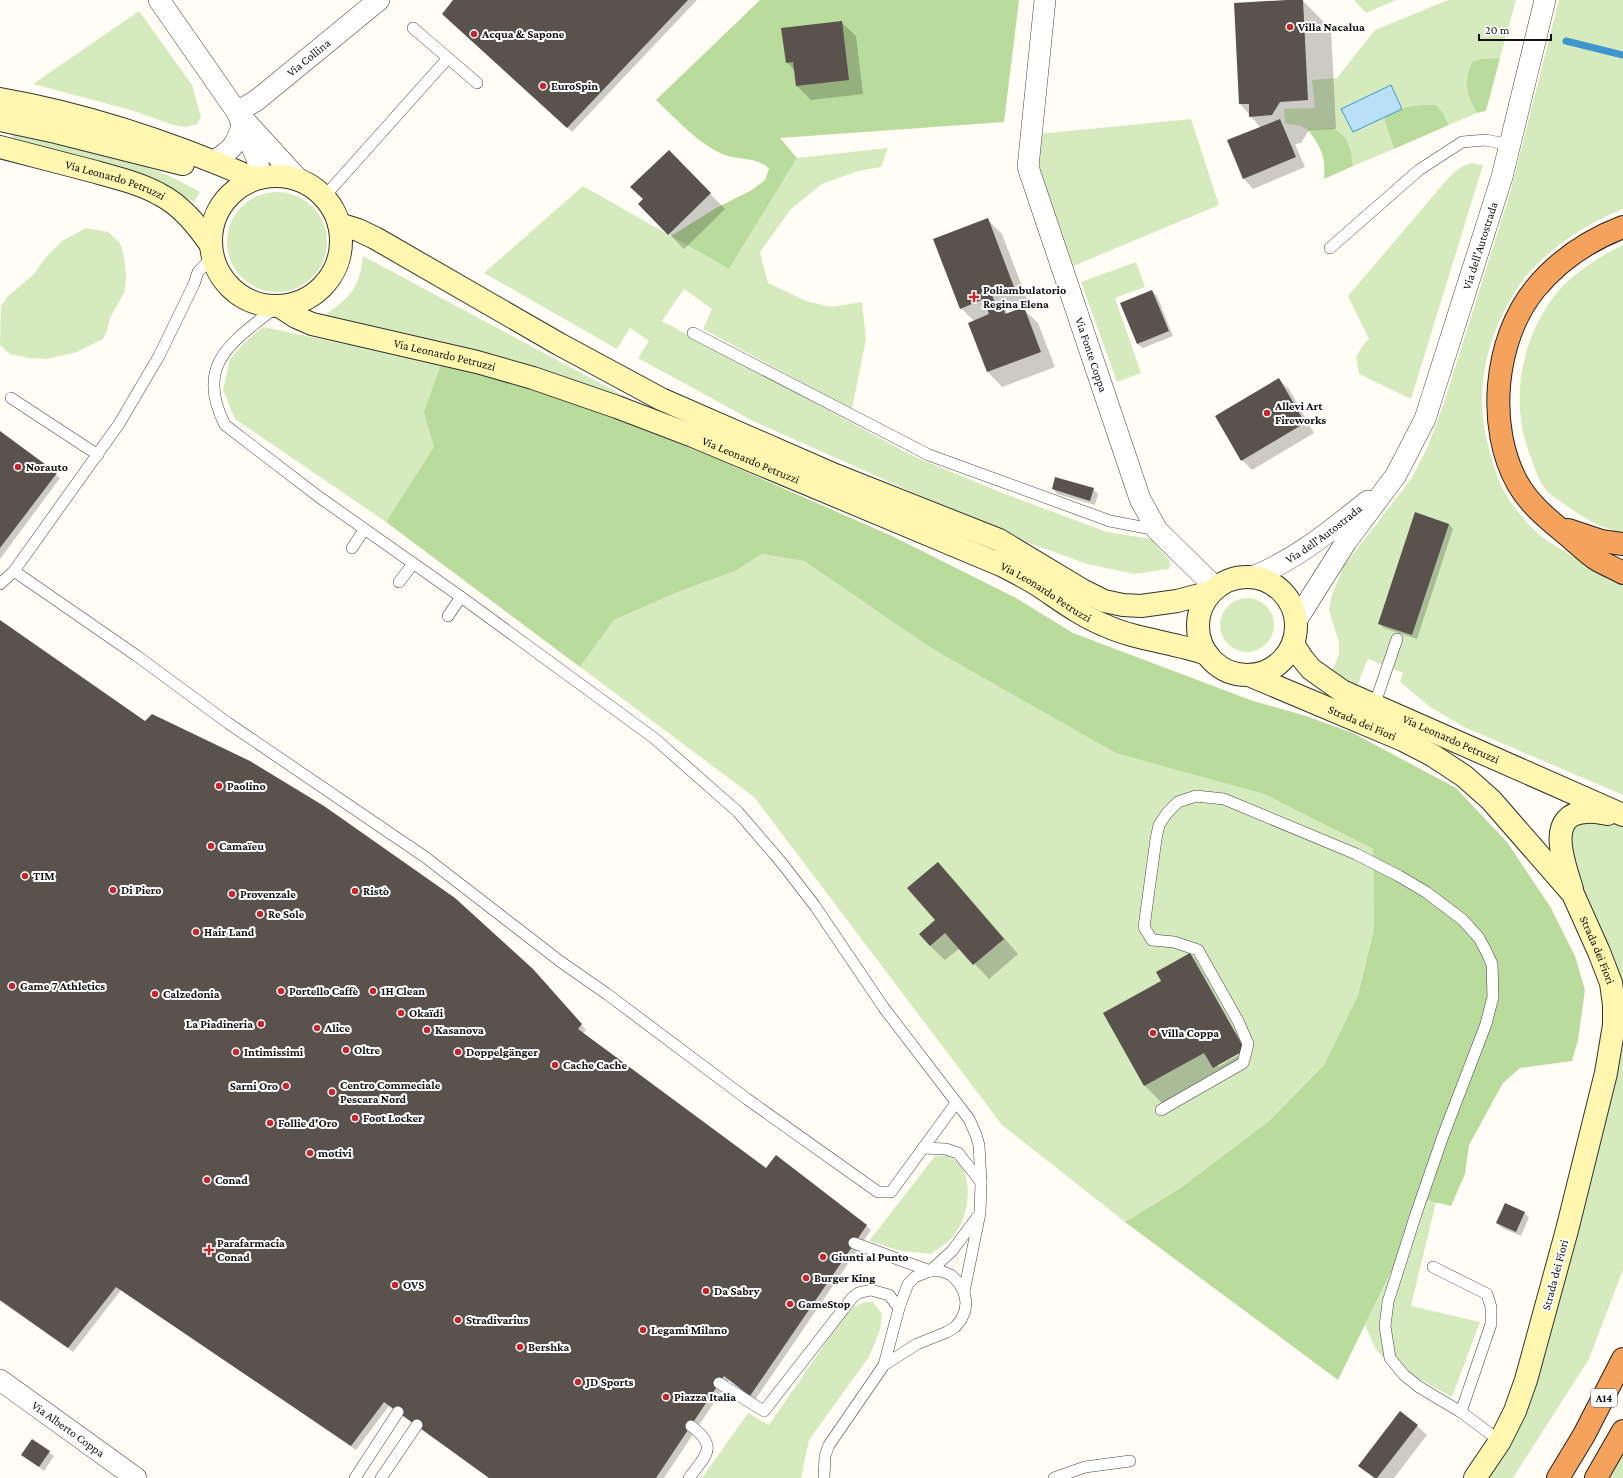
<svg xmlns="http://www.w3.org/2000/svg" width="1623" height="1478" font-family="'Crimson Pro',serif">
<rect width="100%" height="100%" fill="#fffdf5"/>
<g fill="#d5ebbd">
<path d="M 1354,0 L 1396,0 L 1366,13 Z"/>
<path d="M 1448,0 L 1516,0 L 1500,58 L 1481,59 L 1472,62 C 1463,82 1466,95 1477,113 L 1449,125 L 1443,113 L 1385,117 L 1394,149 L 1353,166 L 1350,145 L 1333,128 L 1307,129 L 1301,126 L 1285,123 L 1284,109 L 1315,108 L 1312,80 L 1337,78 L 1375,30 Z"/>
<path d="M 1559,0 L 1623,0 L 1623,209 C 1588,223 1552,246 1527,275 C 1522,280 1519,286 1515,292 C 1486,338 1474,392 1488,445 C 1494,468 1500,489 1515,508 C 1523,518 1532,529 1542,537 C 1568,555 1596,568 1623,584 L 1623,795 L 1464,727 L 1430,707 L 1400,682 L 1403,673 L 1368,659 L 1357,686 L 1331,674 L 1339,654 L 1339,642 L 1329,611 L 1331,598 L 1343,567 L 1412,478 L 1428,446 L 1444,403 L 1510,193 Z"/>
<path d="M 139,11 L 192,85 L 201,117 L 197,124 L 186,127 L 173,125 L 131,110 L 33,84 Z"/>
<path d="M 1191,119 L 1219,205 L 1071,267 L 1033,167 L 1038,134 Z"/>
<path d="M 11,131 C 75,147 143,158 200,192 L 194,202 L 163,185 L 14,141 Z"/>
<path d="M 888,148 L 881,167 L 858,171 L 822,184 L 791,209 L 760,252 L 768,283 L 806,301 L 831,307 L 862,302 L 866,339 L 852,409 L 703,329 L 712,309 L 684,289 L 662,321 L 911,455 L 1005,494 L 1107,532 L 1151,539 L 1170,561 L 1169,569 L 1135,574 L 1087,564 L 1015,538 L 753,421 L 638,358 L 649,341 L 630,328 L 617,349 L 484,273 L 583,186 L 729,269 L 797,158 Z"/>
<path d="M 1471,163 L 1483,165 L 1411,399 L 1359,374 L 1356,357 L 1363,345 L 1369,339 L 1348,296 L 1450,176 L 1461,167 Z"/>
<circle cx="277" cy="242" r="50"/>
<path d="M 86,228 L 108,232 L 120,243 L 124,257 L 126,275 L 125,291 L 110,318 L 107,331 L 103,339 L 77,352 L 47,359 L 29,358 L 10,354 L 0,345 L 1,306 L 8,296 L 34,274 L 46,257 L 62,241 Z"/>
<path d="M 1623,245 L 1623,532 C 1604,530 1587,520 1571,509 C 1564,503 1553,498 1547,491 C 1539,482 1535,469 1531,458 C 1508,402 1521,333 1561,288 C 1572,276 1586,267 1599,258 C 1607,254 1615,248 1623,245 Z"/>
<path d="M 363,256 L 643,406 L 545,370 L 463,348 L 321,318 C 348,298 359,292 363,256 Z"/>
<path d="M 1136,262 L 1145,287 L 1115,298 L 1141,373 L 1117,382 L 1081,282 Z"/>
<path d="M 263,327 L 441,364 L 425,412 L 435,447 L 386,522 L 235,419 L 223,390 L 230,359 L 244,343 Z"/>
<path d="M 762,554 L 804,561 L 931,648 L 1116,752 L 1264,794 L 1373,849 L 1374,929 L 1358,995 L 1324,1065 L 1269,1121 L 1182,1187 L 1125,1222 L 1002,1125 L 754,797 L 580,667 L 614,620 L 678,592 L 735,571 Z"/>
<circle cx="1247" cy="625" r="27"/>
<path d="M 1577,817 L 1623,824 L 1623,1270 L 1589,1359 L 1513,1478 L 1478,1478 L 1521,1409 L 1620,1028 L 1568,859 L 1564,841 Z"/>
<path d="M 948,1155 C 951,1158 957,1161 960,1164 C 974,1184 968,1219 953,1237 C 947,1243 938,1249 931,1254 L 901,1251 L 869,1241 L 935,1156 Z"/>
<path d="M 1426,1200 L 1436,1202 L 1411,1306 L 1480,1322 L 1452,1397 L 1387,1362 L 1375,1348 L 1365,1325 Z"/>
<path d="M 866,1302 L 873,1302 L 882,1314 L 880,1330 L 869,1357 L 809,1440 L 801,1478 L 702,1478 L 748,1413 L 769,1425 L 842,1319 L 853,1307 Z"/>
<path d="M 1623,1454 L 1623,1478 L 1610,1478 Z"/>
</g>
<g fill="#b9dc9c">
<path d="M 760,0 L 1019,0 L 1004,122 L 780,138 L 797,158 L 729,269 L 671,236 L 716,208 L 752,190 L 765,180 L 769,169 C 758,156 736,161 720,153 C 697,142 675,118 656,100 Z"/>
<path d="M 1500,58 L 1486,111 L 1477,113 C 1466,95 1463,82 1472,62 L 1481,59 Z"/>
<path d="M 1425,105 L 1436,105 L 1443,113 L 1449,125 L 1394,149 L 1384,117 L 1407,107 Z"/>
<path d="M 1333,128 C 1350,139 1351,147 1353,166 L 1324,179 C 1326,157 1321,146 1307,129 Z"/>
<path d="M 441,364 L 504,379 L 602,412 L 712,457 L 892,536 L 1016,598 L 1073,633 L 1253,701 L 1303,715 L 1353,733 L 1456,788 L 1507,842 L 1551,908 L 1575,956 L 1585,990 L 1578,1040 L 1572,1061 L 1520,1068 L 1503,1083 L 1469,1145 L 1465,1174 L 1451,1206 L 1426,1200 L 1338,1380 L 1125,1222 L 1182,1187 L 1269,1121 L 1324,1065 L 1358,995 L 1374,929 L 1373,849 L 1264,794 L 1116,753 L 931,648 L 804,561 L 762,554 L 735,571 L 678,592 L 614,620 L 580,667 L 386,522 L 434,447 L 424,412 Z"/>
</g>
<path fill="#b9e0f7" stroke="#3f96cf" d="M 1391,85 L 1402,109 L 1353,132 L 1341,109 Z"/>
<g fill="#0003">
<path d="M 454,0 L 697,0 L 572,132 L 448,18 Z"/>
<path d="M 1302,0 L 1331,29 L 1336,129 L 1309,130 L 1301,143 L 1295,144 L 1305,167 L 1253,189 L 1244,179 L 1228,141 L 1261,128 L 1240,104 Z"/>
<path d="M 841,22 L 856,36 L 863,94 L 811,100 L 797,86 L 795,71 L 787,62 Z"/>
<path d="M 683,166 L 725,209 L 684,249 L 640,204 Z"/>
<path d="M 988,220 L 1002,234 L 1028,302 L 1006,310 L 1008,314 L 1023,309 L 1038,323 L 1055,367 L 1002,387 L 988,372 L 969,323 L 974,321 L 961,308 Z"/>
<path d="M 1152,291 L 1157,296 L 1173,336 L 1143,348 L 1138,344 Z"/>
<path d="M 1279,380 L 1289,389 L 1314,433 L 1252,470 L 1242,460 Z"/>
<path d="M 0,432 L 60,478 L 0,559 Z"/>
<path d="M 1053,489 L 1093,489 L 1098,494 L 1095,505 L 1057,494 Z"/>
<path d="M 1449,524 L 1453,529 L 1417,639 L 1384,628 L 1379,623 Z"/>
<path d="M 0,621 L 145,722 L 538,975 L 586,1030 L 583,1033 L 766,1170 L 866,1226 L 871,1230 L 755,1400 L 729,1380 L 664,1478 L 489,1478 L 389,1406 L 356,1450 L 121,1290 L 73,1352 L 0,1301 Z"/>
<path d="M 938,864 L 952,878 L 1018,954 L 989,979 L 960,948 L 945,960 L 930,946 L 936,920 Z"/>
<path d="M 1190,954 L 1195,959 L 1245,1049 L 1218,1064 L 1218,1067 L 1246,1051 L 1249,1055 L 1164,1105 L 1145,1086 L 1105,1014 L 1161,982 Z"/>
<path d="M 1524,1213 L 1529,1217 L 1521,1236 L 1502,1228 L 1497,1223 Z"/>
<path d="M 1417,1426 L 1427,1435 L 1394,1478 L 1373,1478 L 1360,1465 Z"/>
<path d="M 49,1452 L 54,1456 L 44,1471 L 23,1455 Z"/>
</g>
<g fill="none" stroke-linecap="round" stroke-linejoin="round">
<path stroke="#3f96cf" stroke-width="7" d="M 1566,41 L 1623,55"/>
</g>
<g fill="#5a524d">
<path d="M 453,0 L 688,0 L 567,128 L 442,14 Z"/>
<path d="M 1287,0 L 1303,0 L 1308,100 L 1280,102 L 1272,115 L 1249,117 L 1249,104 L 1239,104 L 1234,3 Z"/>
<path d="M 842,21 L 849,80 L 796,86 L 793,62 L 786,63 L 781,28 Z"/>
<path d="M 1280,119 L 1296,157 L 1243,179 L 1227,140 Z"/>
<path d="M 669,150 L 711,193 L 668,235 L 638,204 L 643,199 L 630,187 Z"/>
<path d="M 988,218 L 1014,287 L 992,295 L 998,311 L 1004,309 L 1005,314 L 1024,307 L 1041,352 L 987,372 L 968,323 L 989,314 L 984,299 L 960,309 L 933,239 Z"/>
<path d="M 1152,290 L 1169,331 L 1137,344 L 1120,303 Z"/>
<path d="M 1279,378 L 1305,423 L 1241,461 L 1215,416 Z"/>
<path d="M 0,431 L 57,473 L 0,548 Z"/>
<path d="M 1055,477 L 1094,488 L 1090,501 L 1052,489 Z"/>
<path d="M 1415,512 L 1449,524 L 1412,635 L 1378,624 Z"/>
<path d="M 0,620 L 145,721 L 152,714 L 250,761 L 324,806 L 455,898 L 533,969 L 582,1024 L 578,1029 L 766,1168 L 776,1155 L 867,1225 L 750,1396 L 724,1376 L 656,1478 L 489,1478 L 384,1402 L 351,1446 L 116,1287 L 68,1348 L 0,1300 Z"/>
<path d="M 938,862 L 1004,939 L 973,965 L 945,933 L 930,946 L 919,934 L 935,920 L 907,888 Z"/>
<path d="M 1190,953 L 1245,1050 L 1213,1068 L 1204,1053 L 1144,1086 L 1103,1013 L 1161,981 L 1156,972 Z"/>
<path d="M 1505,1203 L 1525,1212 L 1516,1232 L 1496,1223 Z"/>
<path d="M 1400,1411 L 1418,1425 L 1377,1478 L 1375,1478 L 1358,1466 Z"/>
<path d="M 32,1439 L 50,1451 L 39,1467 L 21,1455 Z"/>
</g>
<g fill="none" stroke-linecap="round" stroke-linejoin="round">
<g stroke="#444" stroke-width="12">
<g id="lane">
<path d="M 413,28 L 448,58"/>
<path d="M 324,197 L 448,58 L 477,83"/>
<path d="M 1330,248 L 1419,170 L 1462,142 L 1486,140 L 1510,145"/>
<path d="M 212,257 L 198,272 L 194,284 L 159,356 L 119,424 L 14,571 L 137,656 L 228,723 L 425,857 L 561,962 L 607,994 L 747,1099 L 878,1192 L 891,1192 L 956,1103"/>
<path d="M 276,307 C 232,342 194,364 225,425 L 319,497 L 461,597 L 654,738 L 738,812 L 781,862 L 815,906 L 884,1008 L 969,1119 L 976,1135 L 979,1145 L 981,1182 L 980,1213 L 964,1292"/>
<path d="M 693,333 L 929,455 L 1110,521 L 1157,530"/>
<path d="M 11,398 L 98,455"/>
<path d="M 352,548 L 364,530"/>
<path d="M 399,582 L 413,564"/>
<path d="M 0,584 L 14,571"/>
<path d="M 448,616 L 461,597"/>
<path d="M 1374,706 L 1397,639"/>
<path d="M 1161,1110 L 1243,1063 L 1248,1044 L 1238,1021 L 1198,950 L 1174,942 L 1152,940 L 1144,927 L 1156,839 L 1159,825 L 1167,813 L 1178,802 L 1196,796 L 1224,799 L 1356,854 L 1399,876 L 1426,892 L 1463,920 L 1479,938 L 1486,951 L 1492,964 L 1493,997 L 1486,1024 L 1443,1136 L 1416,1214 L 1388,1302 L 1385,1326 L 1390,1358 L 1404,1375 L 1419,1387 L 1461,1412 L 1500,1441"/>
<path d="M 923,1148 L 946,1149 L 958,1153 L 981,1182"/>
<path d="M 854,1243 L 930,1271"/>
<path d="M 1433,1267 L 1487,1294 L 1491,1307 L 1491,1324 L 1461,1412"/>
<path d="M 930,1271 L 952,1251 L 978,1216"/>
<path d="M 719,1383 L 764,1411 L 852,1298 L 858,1293 L 871,1290 L 889,1295 L 899,1308"/>
<path d="M 355,1478 L 398,1412"/>
<path d="M 381,1478 L 417,1425"/>
<path d="M 689,1478 C 706,1455 719,1447 691,1426"/>
<path d="M 824,1478 L 825,1456 L 829,1445 L 884,1365 L 917,1344 L 947,1332 L 955,1327 L 961,1320 L 965,1311 L 966,1302 L 964,1292 L 959,1283 L 951,1275 L 941,1271 L 930,1271 L 915,1277 L 908,1284 L 899,1308 L 884,1365"/>
<path d="M 1054,1478 L 1085,1467 L 1130,1461"/>
</g>
</g>
<g stroke="#444" stroke-width="22">
<g id="street">
<path d="M 159,0 L 237,112 L 257,159 L 261,177"/>
<path id="s1" d="M 1045,0 L 1028,167 L 1140,499 L 1157,530 L 1216,588"/>
<path id="s2" d="M 237,112 L 257,100 L 379,0"/>
<path d="M 246,122 L 300,181"/>
<path d="M 214,161 C 231,151 238,143 242,124"/>
<path id="s3" d="M 1252,577 C 1296,560 1331,530 1368,501"/>
<path id="s4" d="M 1296,621 L 1346,542 L 1396,475 L 1425,419 L 1502,177 L 1545,0"/>
<path id="s5" d="M 0,1380 L 136,1478"/>
</g>
</g>
<g stroke="#333" stroke-width="24">
<g id="secondary">
<path d="M 0,99 C 86,114 175,144 255,179"/>
<path d="M 0,120 L 56,132 L 183,164"/>
<path id="s6" d="M 0,147 C 31,155 61,163 92,171 C 114,177 139,183 159,194 C 181,205 197,225 211,245"/>
<circle cx="276" cy="241" r="65"/>
<path d="M 339,224 L 358,230 L 375,238 L 559,344 L 661,399 L 835,475 L 999,540 L 1082,590 L 1104,601 L 1123,605 L 1141,606 L 1177,601 L 1211,592"/>
<path id="s7" d="M 279,306 L 296,317 L 312,324 L 477,362 L 533,378 L 617,407 L 693,436 L 1001,565 C 1013,571 1025,577 1036,584 C 1058,598 1079,615 1104,625 C 1136,640 1173,642 1207,654"/>
<circle cx="1247" cy="626" r="49"/>
<path id="s8" d="M 1293,644 L 1302,658 L 1311,669 L 1342,691 L 1623,815"/>
<path id="s9" d="M 1249,675 L 1403,740 L 1432,755 L 1464,776 L 1491,800 L 1573,894 L 1599,952 L 1611,983 L 1614,1005 L 1614,1025 L 1606,1073 L 1567,1230 L 1526,1380 L 1515,1411 L 1500,1441 L 1475,1478"/>
<path d="M 1572,889 C 1565,866 1544,814 1586,812 C 1594,811 1601,813 1608,814"/>
</g>
</g>
<g stroke="#222" stroke-width="24">
<g id="highway">
<path d="M 1623,227 C 1589,240 1558,261 1535,289 C 1494,339 1486,428 1518,484 C 1531,507 1553,523 1573,540 C 1580,546 1588,554 1596,559 C 1604,564 1614,568 1623,573"/>
<path d="M 1568,530 L 1601,541 L 1623,544"/>
<path d="M 1558,1478 L 1584,1435 L 1623,1359"/>
<path d="M 1596,1478 L 1623,1431"/>
</g>
</g>
<use href="#lane" stroke="#fff" stroke-width="11"/>
<use href="#street" stroke="#fff" stroke-width="21"/>
<use href="#secondary" stroke="#fff6b0" stroke-width="22"/>
<use href="#highway" stroke="#f5a25d" stroke-width="22"/>
</g>
<g fill="#c4262e" stroke="#fff" stroke-width="1.5">
<circle cx="1290" cy="27" r="4"/>
<circle cx="474" cy="34" r="4"/>
<circle cx="543" cy="86" r="4"/>
<path d="M972 291h4v4h4v4h-4v4h-4v-4h-4v-4h4z"/>
<circle cx="1267" cy="413" r="4"/>
<circle cx="18" cy="467" r="4"/>
<circle cx="219" cy="786" r="4"/>
<circle cx="211" cy="846" r="4"/>
<circle cx="25" cy="876" r="4"/>
<circle cx="113" cy="890" r="4"/>
<circle cx="355" cy="891" r="4"/>
<circle cx="232" cy="894" r="4"/>
<circle cx="260" cy="914" r="4"/>
<circle cx="196" cy="932" r="4"/>
<circle cx="12" cy="986" r="4"/>
<circle cx="281" cy="991" r="4"/>
<circle cx="373" cy="991" r="4"/>
<circle cx="155" cy="994" r="4"/>
<circle cx="401" cy="1013" r="4"/>
<circle cx="261" cy="1024" r="4"/>
<circle cx="317" cy="1028" r="4"/>
<circle cx="427" cy="1030" r="4"/>
<circle cx="1153" cy="1033" r="4"/>
<circle cx="346" cy="1050" r="4"/>
<circle cx="236" cy="1052" r="4"/>
<circle cx="458" cy="1052" r="4"/>
<circle cx="555" cy="1065" r="4"/>
<circle cx="286" cy="1086" r="4"/>
<circle cx="332" cy="1092" r="4"/>
<circle cx="355" cy="1118" r="4"/>
<circle cx="270" cy="1123" r="4"/>
<circle cx="310" cy="1153" r="4"/>
<circle cx="207" cy="1180" r="4"/>
<path d="M207 1244h4v4h4v4h-4v4h-4v-4h-4v-4h4z"/>
<circle cx="823" cy="1257" r="4"/>
<circle cx="806" cy="1278" r="4"/>
<circle cx="395" cy="1285" r="4"/>
<circle cx="706" cy="1291" r="4"/>
<circle cx="790" cy="1304" r="4"/>
<circle cx="458" cy="1320" r="4"/>
<circle cx="643" cy="1330" r="4"/>
<circle cx="520" cy="1347" r="4"/>
<circle cx="578" cy="1382" r="4"/>
<circle cx="666" cy="1397" r="4"/>
</g>
<g text-anchor="middle" dominant-baseline="central" stroke-width="4" stroke-linejoin="round" paint-order="stroke">
<rect fill="#fff" stroke="#585858" stroke-width="1" x="1591" y="1389" width="26" height="18" rx="3"/>
<g font-size="11" font-weight="bold" fill="#111">
<text x="1604" y="1398">A14</text>
</g>
<g font-size="12" font-weight="bold" fill="#111" stroke="#fff" text-anchor="start">
<text x="1298" y="27">Villa Nacalua</text>
<text x="482" y="34">Acqua &amp; Sapone</text>
<text x="551" y="86">EuroSpin</text>
<text x="983" y="290">Poliambulatorio<tspan x="983" dy="14">Regina Elena</tspan></text>
<text x="1275" y="406">Allevi Art<tspan x="1275" dy="14">Fireworks</tspan></text>
<text x="26" y="467">Norauto</text>
<text x="227" y="786">Paolino</text>
<text x="219" y="846">Camaïeu</text>
<text x="33" y="876">TIM</text>
<text x="121" y="890">Di Piero</text>
<text x="363" y="891">Ristò</text>
<text x="240" y="894">Provenzale</text>
<text x="268" y="914">Re Sole</text>
<text x="204" y="932">Hair Land</text>
<text x="20" y="986">Game 7 Athletics</text>
<text x="289" y="991">Portello Caffè</text>
<text x="381" y="991">1H Clean</text>
<text x="163" y="994">Calzedonia</text>
<text x="409" y="1013">Okaïdi</text>
<text x="253" y="1024" text-anchor="end">La Piadineria</text>
<text x="325" y="1028">Alice</text>
<text x="435" y="1030">Kasanova</text>
<text x="1161" y="1033">Villa Coppa</text>
<text x="354" y="1050">Oltre</text>
<text x="244" y="1052">Intimissimi</text>
<text x="466" y="1052">Doppelgänger</text>
<text x="563" y="1065">Cache Cache</text>
<text x="340" y="1085">Centro Commeciale<tspan x="340" dy="14">Pescara Nord</tspan></text>
<text x="278" y="1086" text-anchor="end">Sarni Oro</text>
<text x="363" y="1118">Foot Locker</text>
<text x="278" y="1123">Follie d'Oro</text>
<text x="318" y="1153">motivi</text>
<text x="215" y="1180">Conad</text>
<text x="217" y="1243">Parafarmacia<tspan x="217" dy="14">Conad</tspan></text>
<text x="831" y="1257">Giunti al Punto</text>
<text x="814" y="1278">Burger King</text>
<text x="403" y="1285">OVS</text>
<text x="714" y="1291">Da Sabry</text>
<text x="798" y="1304">GameStop</text>
<text x="466" y="1320">Stradivarius</text>
<text x="651" y="1330">Legami Milano</text>
<text x="528" y="1347">Bershka</text>
<text x="586" y="1382">JD Sports</text>
<text x="674" y="1397">Piazza Italia</text>
</g>
<g font-size="12" fill="#111" stroke="#fff">
<text stroke="none"><textPath href="#s2" startOffset="90">Via Collina</textPath></text>
<text stroke="none"><textPath href="#s6" startOffset="120">Via Leonardo Petruzzi</textPath></text>
<text stroke="none"><textPath href="#s4" startOffset="422">Via dell'Autostrada</textPath></text>
<text stroke="none"><textPath href="#s1" startOffset="366">Via Fonte Coppa</textPath></text>
<text stroke="none"><textPath href="#s7" startOffset="174">Via Leonardo Petruzzi</textPath></text>
<text stroke="none"><textPath href="#s7" startOffset="498">Via Leonardo Petruzzi</textPath></text>
<text stroke="none"><textPath href="#s3" startOffset="84">Via dell'Autostrada</textPath></text>
<text stroke="none"><textPath href="#s7" startOffset="822">Via Leonardo Petruzzi</textPath></text>
<text stroke="none"><textPath href="#s9" startOffset="123">Strada dei Fiori</textPath></text>
<text stroke="none"><textPath href="#s8" startOffset="188">Via Leonardo Petruzzi</textPath></text>
<text stroke="none"><textPath href="#s9" startOffset="460">Strada dei Fiori</textPath></text>
<text transform="translate(1555 1275) rotate(-75)">Strada dei Fiori</text>
<text stroke="none"><textPath href="#s5" startOffset="84">Via Alberto Coppa</textPath></text>
</g>
</g>
<path d="M1479 34v6h72v-6" fill="none" stroke="#111111" stroke-width="2"/>
<text x="1485" y="34" font-size="12" fill="#111111" stroke="#ffffff" stroke-width="3" paint-order="stroke">20 m</text>
</svg>
